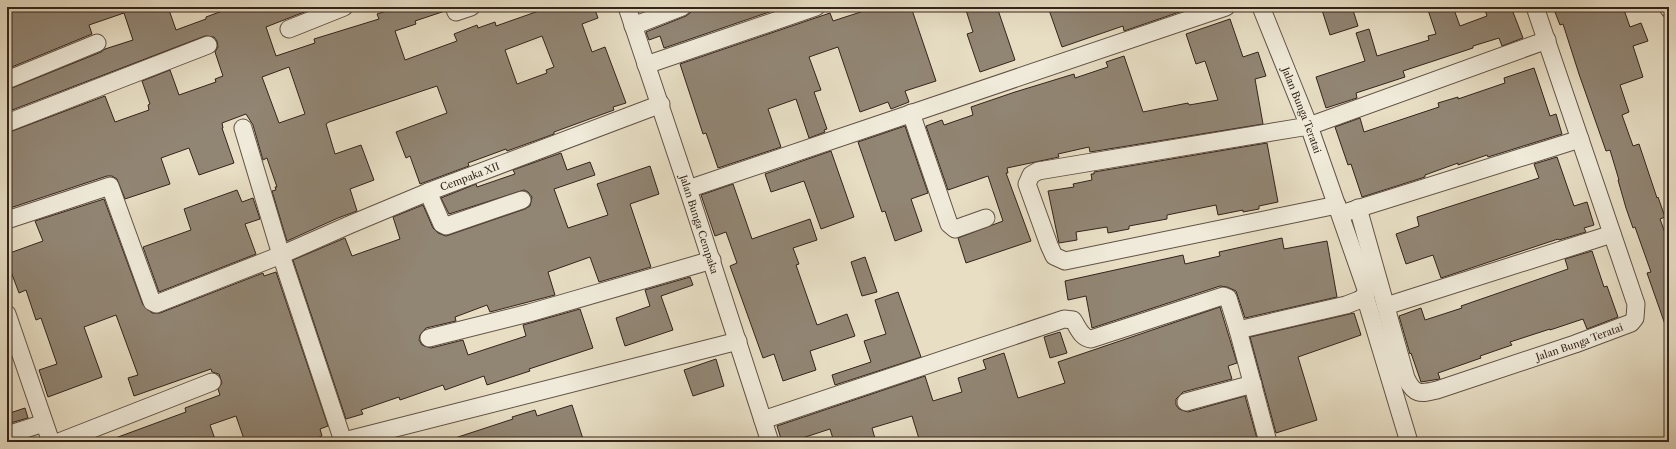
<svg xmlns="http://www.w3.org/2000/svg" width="1676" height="449" font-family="'Libre Caslon Text',serif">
<rect width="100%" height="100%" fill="#e7dec4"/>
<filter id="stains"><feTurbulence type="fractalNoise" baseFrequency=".005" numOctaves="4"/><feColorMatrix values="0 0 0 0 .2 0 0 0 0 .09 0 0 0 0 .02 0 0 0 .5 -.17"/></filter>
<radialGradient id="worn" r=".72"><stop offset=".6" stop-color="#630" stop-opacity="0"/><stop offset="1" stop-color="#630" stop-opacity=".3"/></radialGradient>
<g fill="#918573" stroke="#34241b" fill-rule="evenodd">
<path d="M 7,7 L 168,7 L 176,30 L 206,19 L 206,17 L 233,7 L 317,7 L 266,27 L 276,56 L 315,43 L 314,39 L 379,19 L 377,14 L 399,7 L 444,7 L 445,11 L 415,21 L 416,24 L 395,31 L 405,60 L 457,41 L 454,34 L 477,25 L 478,28 L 495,22 L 496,26 L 550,7 L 594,7 L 598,18 L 582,24 L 592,52 L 605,47 L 626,103 L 613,107 L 614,110 L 554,132 L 554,134 L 507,151 L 506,149 L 468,163 L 469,166 L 420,184 L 410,156 L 406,158 L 396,132 L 447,113 L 437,86 L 329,122 L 326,124 L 335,154 L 361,145 L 374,180 L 350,189 L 357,211 L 338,218 L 287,241 L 272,191 L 276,190 L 275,187 L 277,187 L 267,158 L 263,160 L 253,125 L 246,114 L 222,123 L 223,128 L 222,128 L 234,163 L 199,175 L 189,148 L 161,158 L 170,184 L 125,199 L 117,179 L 112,176 L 107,176 L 7,209 L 7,133 L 105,96 L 115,122 L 149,110 L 148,105 L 150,104 L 142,81 L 170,70 L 179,95 L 216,82 L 215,79 L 223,76 L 215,52 L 218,47 L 217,41 L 214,37 L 205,36 L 7,112 L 7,90 L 101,52 L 105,49 L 133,40 L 124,13 L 89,25 L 92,34 L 7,69 ZM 542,36 L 554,67 L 546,70 L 547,73 L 517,84 L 505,50 ZM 289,67 L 305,114 L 279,123 L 262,77 Z"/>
<path d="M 695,7 L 777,7 L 778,9 L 664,48 L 660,36 L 649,40 L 646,32 L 686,16 L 690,13 L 692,8 Z"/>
<path d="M 876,7 L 911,7 L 936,81 L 905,91 L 909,102 L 891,109 L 888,102 L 860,112 L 838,47 L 809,57 L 821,90 L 814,92 L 827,129 L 824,130 L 825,132 L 809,138 L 796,99 L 768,109 L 781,147 L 718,168 L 706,133 L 703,134 L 680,64 L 830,13 L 833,21 Z"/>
<path d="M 965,7 L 997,7 L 1015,60 L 980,72 L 967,34 L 973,32 Z"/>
<path d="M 1048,7 L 1191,7 L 1191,8 L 1124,31 L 1123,26 L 1062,47 Z"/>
<path d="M 1321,7 L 1352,7 L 1358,26 L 1330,35 Z"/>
<path d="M 1427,7 L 1453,7 L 1460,26 L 1487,16 L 1484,7 L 1511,7 L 1523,38 L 1502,46 L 1499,38 L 1473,46 L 1473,48 L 1403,71 L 1405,77 L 1356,93 L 1357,98 L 1326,108 L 1316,77 L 1365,61 L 1356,33 L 1369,29 L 1377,56 L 1429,40 L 1428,36 L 1436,34 Z"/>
<path d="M 1553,7 L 1623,7 L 1630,27 L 1641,23 L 1648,41 L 1633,46 L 1643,77 L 1620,85 L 1629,112 L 1622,115 L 1633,146 L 1639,144 L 1657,198 L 1658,197 L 1665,217 L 1660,219 L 1669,244 L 1669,330 L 1667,330 L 1647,273 L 1651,272 L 1635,227 L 1633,228 L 1626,208 L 1618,180 L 1619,180 L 1610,150 L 1606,151 L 1579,74 L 1563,24 L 1560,25 Z"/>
<path d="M 1230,19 L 1243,57 L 1258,52 L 1266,76 L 1255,79 L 1263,124 L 1090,152 L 1089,147 L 1058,154 L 1059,157 L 1007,168 L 1008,173 L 1006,173 L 1031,241 L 966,263 L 958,238 L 1003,221 L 988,176 L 948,190 L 926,126 L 942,120 L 944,125 L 973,115 L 971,107 L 1015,92 L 1074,74 L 1075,78 L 1108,67 L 1106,62 L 1124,56 L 1143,112 L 1188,103 L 1189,105 L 1218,100 L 1205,61 L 1196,64 L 1186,34 Z"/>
<path d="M 1534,68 L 1550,116 L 1556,114 L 1562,134 L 1488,157 L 1487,155 L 1458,165 L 1458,163 L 1425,175 L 1425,177 L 1362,197 L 1351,164 L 1348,165 L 1335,127 L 1360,118 L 1364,132 L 1439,107 L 1438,103 L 1458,97 L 1458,99 L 1505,83 L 1504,78 Z"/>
<path d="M 905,126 L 928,193 L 911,199 L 922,231 L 895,241 L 885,211 L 882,212 L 858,142 Z"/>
<path d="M 1267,143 L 1278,202 L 1259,206 L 1259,209 L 1243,212 L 1243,210 L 1218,215 L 1216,205 L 1167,215 L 1167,219 L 1129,226 L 1129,229 L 1108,233 L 1107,227 L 1076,232 L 1077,240 L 1059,243 L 1048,191 L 1074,187 L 1073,184 L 1092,180 L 1091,174 L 1094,174 L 1094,172 Z"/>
<path d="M 831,151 L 854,217 L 821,229 L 804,181 L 771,192 L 765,174 Z"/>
<path d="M 561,153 L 567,170 L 590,162 L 595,175 L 554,189 L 568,228 L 608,215 L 597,184 L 650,166 L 659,194 L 630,204 L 651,267 L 599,282 L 590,257 L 548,272 L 555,295 L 490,312 L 487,305 L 455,317 L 456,321 L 426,328 L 420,335 L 419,340 L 422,345 L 431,348 L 463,340 L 468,355 L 526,336 L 523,325 L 580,309 L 593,348 L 529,369 L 530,371 L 487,385 L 484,376 L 445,390 L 443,385 L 400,400 L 399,397 L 361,410 L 363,414 L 346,419 L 293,260 L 345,238 L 352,256 L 400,239 L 393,217 L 423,205 L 433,228 L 438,233 L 446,236 L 525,209 L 530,206 L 532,197 L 528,192 L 524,190 L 449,214 L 441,198 L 476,184 L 477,187 L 515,174 L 513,170 Z"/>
<path d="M 1557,157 L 1574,206 L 1587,202 L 1594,225 L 1584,228 L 1586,232 L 1559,240 L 1558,239 L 1441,278 L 1433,255 L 1406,264 L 1396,234 L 1419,226 L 1417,217 L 1539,178 L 1534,164 Z"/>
<path d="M 733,184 L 752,239 L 810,219 L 817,240 L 793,248 L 799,264 L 796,265 L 817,325 L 847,314 L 855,336 L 810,351 L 816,370 L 783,381 L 774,354 L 763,358 L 730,266 L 737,263 L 726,232 L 715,236 L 701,195 Z"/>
<path d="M 237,190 L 242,202 L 253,198 L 260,219 L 245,224 L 256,254 L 159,292 L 143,247 L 191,230 L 184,209 Z"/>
<path d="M 104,199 L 143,305 L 152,313 L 160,313 L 263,273 L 264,276 L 276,272 L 328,426 L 320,429 L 322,436 L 305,442 L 245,442 L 236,416 L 210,425 L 216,442 L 110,442 L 110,440 L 186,412 L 185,408 L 220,395 L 218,389 L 222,383 L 219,374 L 212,372 L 211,369 L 134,396 L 128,378 L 138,375 L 116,315 L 84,327 L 102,377 L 48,397 L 39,370 L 57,364 L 41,318 L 36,320 L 26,290 L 19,293 L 7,261 L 7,254 L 43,241 L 35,221 Z"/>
<path d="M 1282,238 L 1284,249 L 1327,241 L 1337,297 L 1245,318 L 1236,291 L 1227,287 L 1220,286 L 1092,328 L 1086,296 L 1068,300 L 1065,281 L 1183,255 L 1185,264 L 1220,256 L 1219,252 Z"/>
<path d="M 1592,251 L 1604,287 L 1607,286 L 1618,317 L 1587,329 L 1583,319 L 1550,330 L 1550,329 L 1510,342 L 1512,345 L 1480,356 L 1481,358 L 1438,373 L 1440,379 L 1421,382 L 1411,353 L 1410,354 L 1399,316 L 1421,308 L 1425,320 L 1462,308 L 1461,306 L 1568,269 L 1565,259 Z"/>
<path d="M 865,257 L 877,292 L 862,296 L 851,262 Z"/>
<path d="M 690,277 L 693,285 L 661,296 L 673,330 L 625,346 L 616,318 L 650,306 L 645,290 Z"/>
<path d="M 898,292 L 921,357 L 835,385 L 832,375 L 871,362 L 864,341 L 886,334 L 875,300 Z"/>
<path d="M 1220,307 L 1237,363 L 1228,366 L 1232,379 L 1183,392 L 1176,399 L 1176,405 L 1179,409 L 1188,412 L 1245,396 L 1258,442 L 920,442 L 912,416 L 872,428 L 876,442 L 834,442 L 830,429 L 790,442 L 782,442 L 777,426 L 925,376 L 933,401 L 962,392 L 958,378 L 986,369 L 983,360 L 1004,353 L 1018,398 L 1065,383 L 1058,362 Z"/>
<path d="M 1354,313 L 1361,335 L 1298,357 L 1317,420 L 1276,433 L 1250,337 Z"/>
<path d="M 1060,332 L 1067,353 L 1050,358 L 1044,337 Z"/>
<path d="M 716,359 L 724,386 L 693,396 L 684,370 Z"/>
<path d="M 572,405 L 584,442 L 453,442 L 452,439 L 513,419 L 512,417 L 535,410 L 537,416 Z"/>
<path d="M 25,408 L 28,418 L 7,424 L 7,414 Z"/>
</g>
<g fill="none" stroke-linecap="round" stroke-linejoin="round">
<g stroke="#615245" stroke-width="19">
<g id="minor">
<path d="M 454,7 L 456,12 L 471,7"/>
<path id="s1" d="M 627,7 L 688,189 L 770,442"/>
<path id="s2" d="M 1261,7 L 1309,126 L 1366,289 L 1365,296 L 1359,300 L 1346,305 L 1238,330 L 1268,442"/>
<path d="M 1668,7 L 1669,9"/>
<path d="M 633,26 L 682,7"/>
<path d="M 289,29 L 344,7"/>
<path d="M 646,65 L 816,7"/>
<path d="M 7,80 L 97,43"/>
<path d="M 911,113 L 949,224 L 955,229 L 986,218"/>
<path d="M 7,123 L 208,45"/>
<path d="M 243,128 L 281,255 L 343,441"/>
<path d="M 688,189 L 1226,7"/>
<path d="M 428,192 L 442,224 L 446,226 L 522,200"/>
<path d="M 1337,205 L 1065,261 L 1054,256 L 1049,245 L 1027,184 L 1031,175 L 1038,171 L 1309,126 L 1547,40"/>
<path id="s3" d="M 1358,208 L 1406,378 C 1414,395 1420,394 1437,390 L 1575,344 L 1631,323 L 1635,318 L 1636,304 L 1535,7"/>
<path d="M 1347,212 L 1580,139"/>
<path id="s4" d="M 7,220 L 110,186 L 152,302 L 156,304 L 281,255 L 349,225 L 428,192 L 661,104"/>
<path d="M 1365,296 L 1409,442"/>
<path d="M 1386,306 L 1612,234"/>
<path d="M 7,314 L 51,442"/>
<path d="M 429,338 L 529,313 L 712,260"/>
<path d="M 1186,402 L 1253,384"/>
<path d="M 763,420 L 1064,319 L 1073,320 C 1078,327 1081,338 1091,339 L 1223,296 L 1228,298 L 1238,330"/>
<path d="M 7,435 L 44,423"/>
<path d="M 59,442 L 212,382"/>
<path d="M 340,442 L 738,341"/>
</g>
</g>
<use href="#minor" stroke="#efead9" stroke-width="17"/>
</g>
<g text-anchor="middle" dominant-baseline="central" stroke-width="3" stroke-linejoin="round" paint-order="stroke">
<g font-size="10" fill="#34241b" stroke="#efead9">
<text stroke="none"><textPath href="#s2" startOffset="111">Jalan Bunga Teratai</textPath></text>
<text stroke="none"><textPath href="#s4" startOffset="575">Cempaka XII</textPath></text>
<text stroke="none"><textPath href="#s1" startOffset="229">Jalan Bunga Cempaka</textPath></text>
<text stroke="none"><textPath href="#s3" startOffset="365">Jalan Bunga Teratai</textPath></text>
</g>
</g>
<rect width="1676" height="449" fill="none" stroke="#e7dec4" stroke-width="24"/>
<rect x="8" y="8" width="1660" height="433" fill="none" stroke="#34241b" stroke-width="2"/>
<rect x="12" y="12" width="1652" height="425" fill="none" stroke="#34241b"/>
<rect width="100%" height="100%" filter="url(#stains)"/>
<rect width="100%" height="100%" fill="url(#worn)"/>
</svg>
